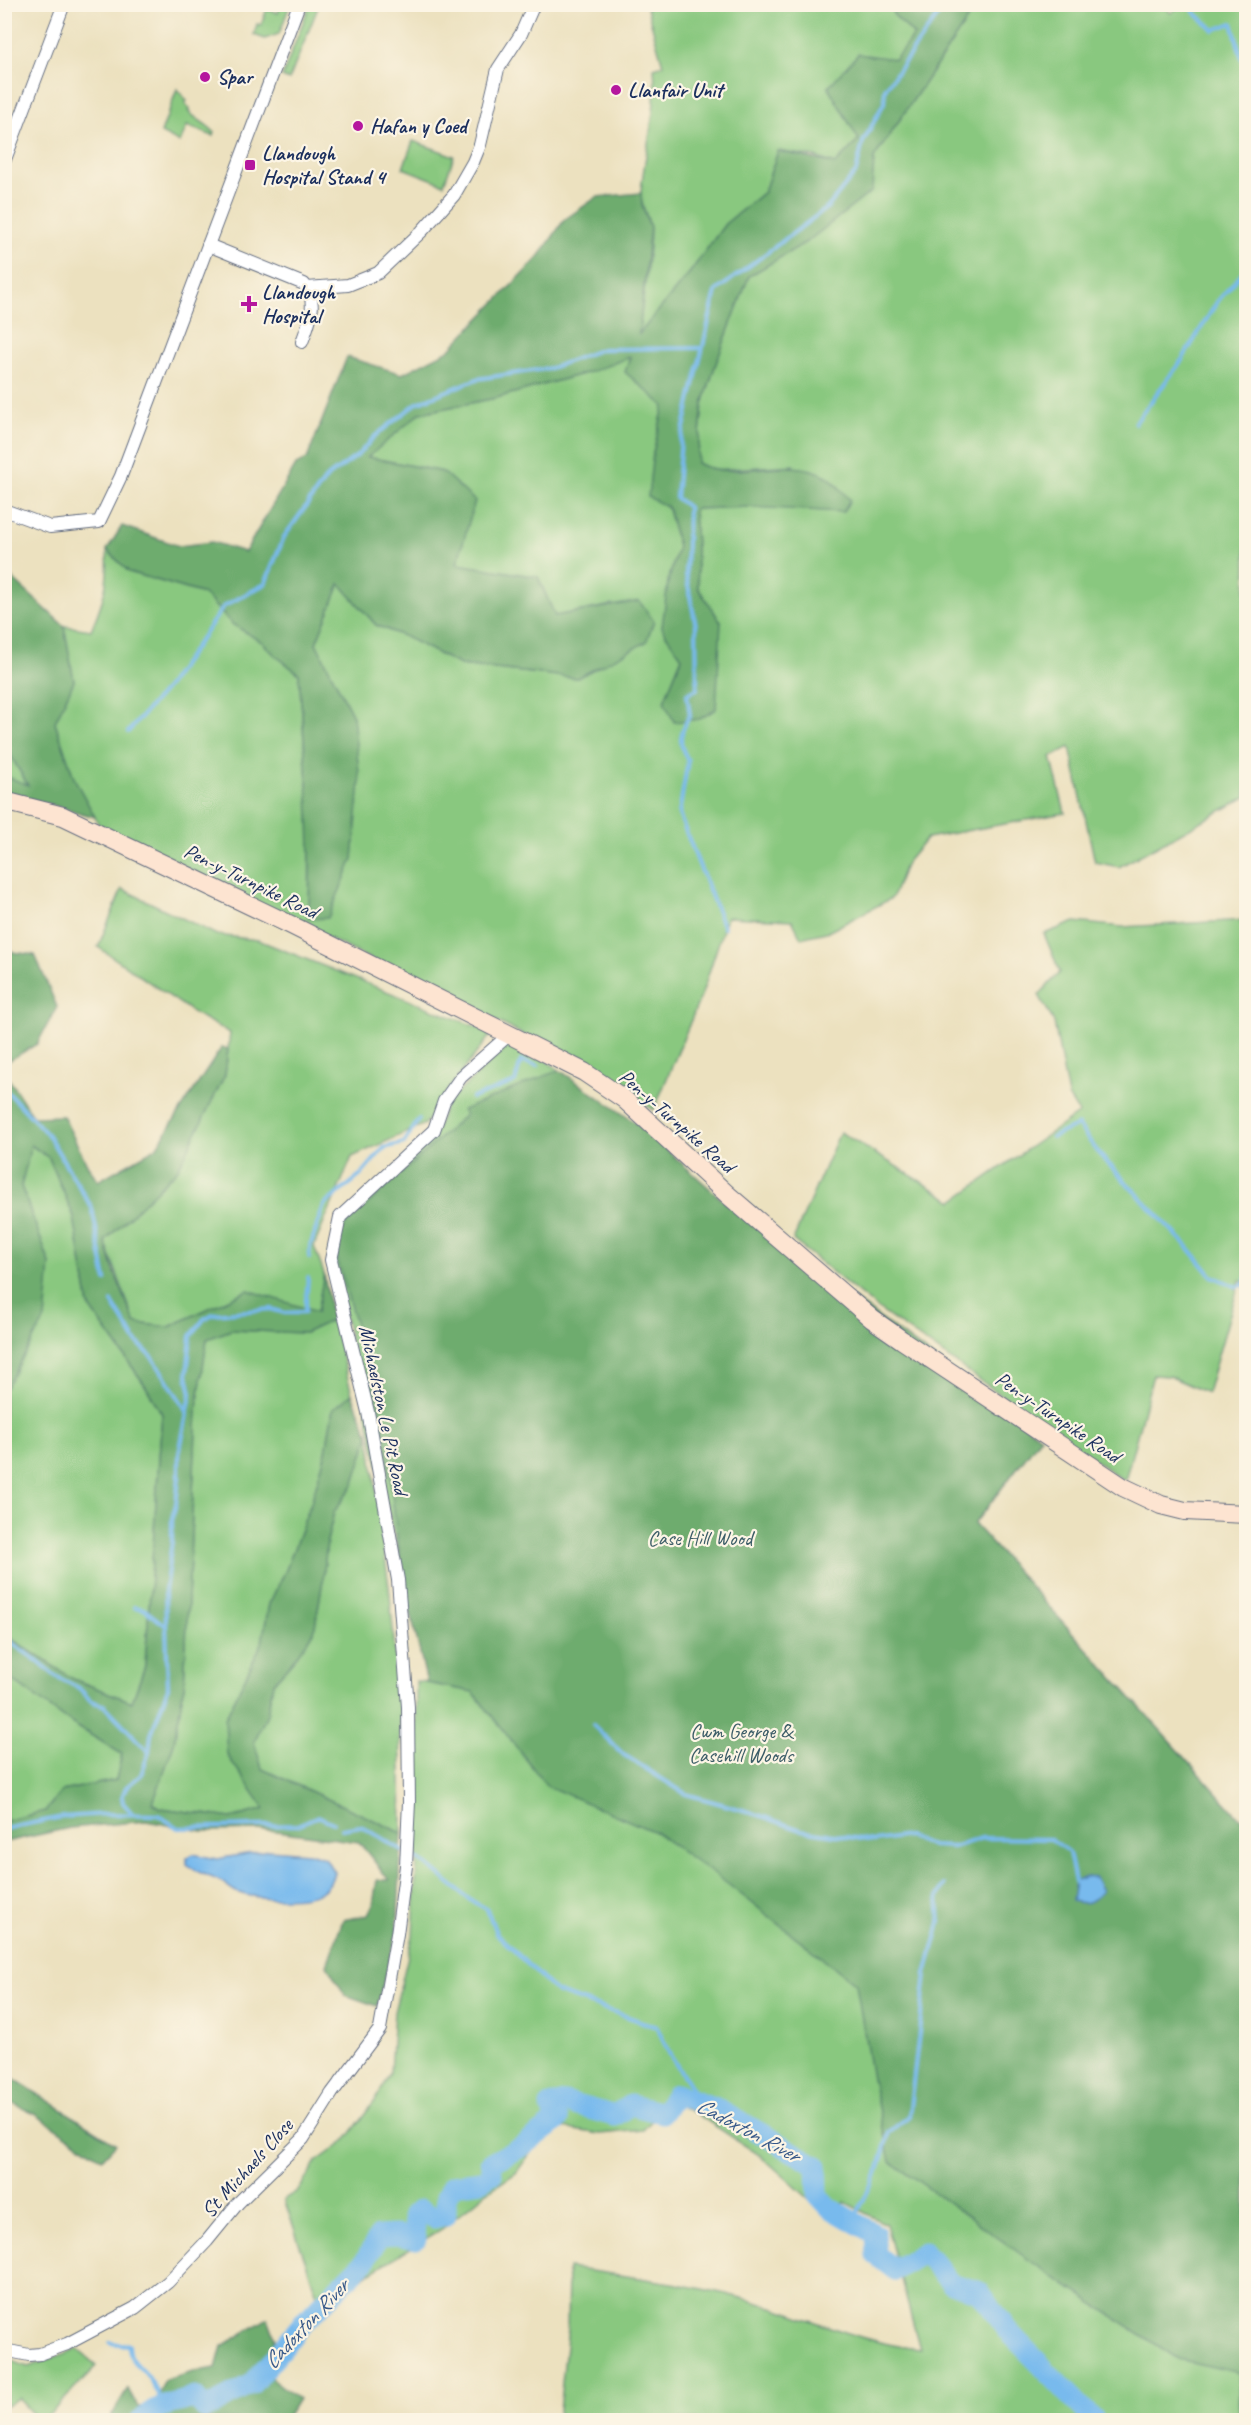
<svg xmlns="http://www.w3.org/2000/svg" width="1251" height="2425" font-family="Caveat,sans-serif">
<rect width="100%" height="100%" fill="#fcf5e5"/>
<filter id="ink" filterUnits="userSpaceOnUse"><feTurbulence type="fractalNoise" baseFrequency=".0167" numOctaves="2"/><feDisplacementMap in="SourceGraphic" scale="12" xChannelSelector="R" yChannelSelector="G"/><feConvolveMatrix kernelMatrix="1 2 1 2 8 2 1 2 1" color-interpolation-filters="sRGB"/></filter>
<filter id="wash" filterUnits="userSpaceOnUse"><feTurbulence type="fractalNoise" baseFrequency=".008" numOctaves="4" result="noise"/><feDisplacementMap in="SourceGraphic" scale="24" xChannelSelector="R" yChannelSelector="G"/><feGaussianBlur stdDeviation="1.35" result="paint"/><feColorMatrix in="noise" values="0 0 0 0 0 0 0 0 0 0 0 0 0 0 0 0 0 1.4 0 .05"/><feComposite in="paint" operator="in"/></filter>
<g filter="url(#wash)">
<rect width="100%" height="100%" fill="#ece1bf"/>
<g fill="#89c87f" stroke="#527c6e" stroke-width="1.5">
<path d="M 310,4 L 319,5 L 289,80 L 282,77 Z"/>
<path d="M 1162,4 L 1171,13 L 1181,5 L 1246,5 L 1246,797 L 1119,867 L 1095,862 L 1070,747 L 1051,757 L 1065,813 L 927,838 L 906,863 L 892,898 L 830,931 L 801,938 L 792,920 L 727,917 L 703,991 L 654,1110 L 577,1061 L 99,825 L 74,778 L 55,722 L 74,681 L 64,626 L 91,630 C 104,600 109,582 107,550 L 129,572 L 204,594 L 232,624 L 262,642 L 275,655 L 299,674 L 310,821 L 309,919 L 353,716 L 316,643 L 340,583 L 376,625 L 408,638 L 460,665 L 577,678 L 612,605 L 555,616 L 538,577 L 457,564 L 443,472 L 367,457 L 420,413 L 496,398 L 593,371 L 631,356 L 626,372 L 665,406 L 653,453 L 678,547 L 668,582 L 664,632 L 682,657 L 664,701 L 721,622 L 698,588 L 694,509 L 749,507 L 794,465 L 711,470 L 697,464 L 703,404 L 715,366 L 749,276 L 808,241 L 871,191 L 874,158 L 977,5 Z"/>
<path d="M 281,5 L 290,5 L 279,34 L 265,39 L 254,35 L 257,24 L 261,25 L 267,9 L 278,13 Z"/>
<path d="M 646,5 L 892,5 L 893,14 L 914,35 L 895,59 L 859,140 L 835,164 L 815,157 L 778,151 L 764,192 L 725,224 L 691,271 L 639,335 C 642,300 649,265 650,230 C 650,217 639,205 641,191 C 645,149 658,110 654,68 L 663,65 Z"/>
<path d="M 177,89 L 187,101 L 185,103 L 190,109 L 188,111 C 198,121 207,124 214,132 L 213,136 L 187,126 L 180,143 L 161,133 Z"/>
<path d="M 413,141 L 454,156 L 444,184 L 403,168 Z"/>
<path d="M 5,746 L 28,786 L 5,776 Z"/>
<path d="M 122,889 L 217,935 L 258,940 L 492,1033 L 448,1090 L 425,1124 L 352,1157 L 314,1246 L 324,1274 L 317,1313 L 248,1290 L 169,1327 L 135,1323 L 105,1241 L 116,1230 L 225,1075 L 230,1033 L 194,1013 L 98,947 Z"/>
<path d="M 1246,920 L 1246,1282 L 1240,1280 L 1207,1393 L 1169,1376 L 1153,1375 L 1125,1481 L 878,1309 L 793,1240 L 840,1132 L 953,1201 L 1079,1113 L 1068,1096 L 1054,1022 L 1039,995 L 1060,972 L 1044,934 L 1075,922 L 1122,927 Z"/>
<path d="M 508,1045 L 529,1049 L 640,1126 L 737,1213 L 1041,1437 L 974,1524 L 1246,1825 L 1246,2420 L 558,2420 L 567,2337 L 568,2268 C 634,2277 701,2285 766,2305 C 817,2321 866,2344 920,2349 L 886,2224 L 845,2202 L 833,2220 L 761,2156 L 697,2114 L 670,2101 L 643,2130 L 600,2134 L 550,2126 L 516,2173 L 487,2192 L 442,2229 L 356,2281 L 321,2306 L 284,2199 L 299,2190 L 316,2162 L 345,2141 L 375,2101 L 390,2073 L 394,2012 L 413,1936 L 417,1861 L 416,1681 L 427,1682 L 333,1264 L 342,1218 L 435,1133 L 446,1104 Z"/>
<path d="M 30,1145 L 49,1158 L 74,1217 L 89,1306 L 145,1385 L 162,1414 L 145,1666 L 132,1702 L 73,1679 L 5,1635 L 4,1389 L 15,1371 L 50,1264 L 21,1186 Z"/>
<path d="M 332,1320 L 352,1394 L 333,1409 L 326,1452 L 312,1500 L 286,1570 L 269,1604 L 262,1643 L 225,1719 L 266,1809 L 231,1818 L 161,1808 L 153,1803 L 174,1743 L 184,1686 L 197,1408 L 207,1339 L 231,1330 L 305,1333 Z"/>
<path d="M 369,1436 L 390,1595 L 400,1713 L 402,1833 L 262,1769 L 254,1742 L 267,1714 L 273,1683 L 291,1663 L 314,1632 L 323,1580 L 327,1541 L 334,1512 L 353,1485 Z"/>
<path d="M 5,1675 L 73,1724 L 122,1754 L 116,1780 L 62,1791 L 45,1811 L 5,1821 Z"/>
<path d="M 77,2349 L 97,2366 L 44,2420 L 38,2420 L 18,2398 L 5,2407 L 5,2358 L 28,2367 Z"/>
</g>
<g fill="#6eac6e" stroke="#446e66" stroke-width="1.5">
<path d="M 892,5 L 977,5 L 874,158 L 872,191 L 808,241 L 749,276 L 715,366 L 703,404 L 697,463 C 733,483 784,453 827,476 C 835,481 843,493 850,500 L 843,512 L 749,507 L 694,509 L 698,588 L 721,622 L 716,709 L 700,719 L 674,722 L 664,701 L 682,657 L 664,632 L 662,627 L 668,582 L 678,547 L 668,507 L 648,497 L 653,453 L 664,406 L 625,372 L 630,357 L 593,371 L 496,398 L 420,413 L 368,457 L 443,472 L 475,501 L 457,564 L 538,577 L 555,616 L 639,601 L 654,621 L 646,642 L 577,678 L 460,665 L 408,638 L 376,625 L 340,584 L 316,643 L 353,716 L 360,782 L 353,859 L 328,918 L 308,919 C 314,837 305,756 299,674 L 275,655 L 262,642 L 232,624 L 204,594 L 129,572 L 107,550 L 122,526 L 179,546 L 212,542 L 245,552 L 296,465 L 307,459 L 347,357 L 402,374 L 449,350 L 539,257 L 564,220 L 597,197 L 641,193 L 642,205 L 650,227 L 639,334 L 691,271 L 725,224 L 764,192 L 778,151 L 835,164 L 859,140 L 828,87 L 858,54 L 895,59 L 914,35 L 893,14 Z"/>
<path d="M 4,571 L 64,626 L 74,681 L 55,722 L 74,778 L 95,817 L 5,792 L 5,776 L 28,785 L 5,746 Z"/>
<path d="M 5,951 L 35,955 L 57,1007 L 37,1044 L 5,1063 Z"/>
<path d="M 222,1047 L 228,1049 L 225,1075 L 178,1169 L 105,1241 L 114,1271 L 135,1323 L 169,1327 L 248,1290 L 317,1312 L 324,1274 L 332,1320 L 305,1333 L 231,1330 L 207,1339 L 197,1408 L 184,1686 L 174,1743 L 153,1803 L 161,1808 L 231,1818 L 265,1809 L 227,1755 L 225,1719 L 262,1643 L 269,1604 L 286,1570 L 312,1500 L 326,1452 L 333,1409 L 352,1394 L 369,1436 L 353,1485 L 334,1512 L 327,1541 L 323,1580 L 314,1632 L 291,1663 L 273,1683 L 267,1714 L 254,1742 L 262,1769 L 402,1833 L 397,1933 L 377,2006 L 345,1995 L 327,1965 L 343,1920 L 368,1915 L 373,1905 L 377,1880 L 389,1880 L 359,1842 L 269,1830 L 202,1831 L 146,1821 L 70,1828 L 5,1842 L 5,1821 L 45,1811 L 62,1791 L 116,1780 L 122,1754 L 73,1724 L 5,1675 L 5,1635 L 73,1679 L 132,1702 L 145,1666 L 162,1414 L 145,1385 L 89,1306 L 74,1217 L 49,1158 L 31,1145 L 21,1186 L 50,1264 L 45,1319 L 5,1389 L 4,1071 L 33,1117 L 63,1116 L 88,1166 L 98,1181 L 156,1148 Z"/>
<path d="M 559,1070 L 640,1126 L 737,1213 L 1041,1437 L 974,1524 L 1246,1825 L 1246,2420 L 1239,2420 L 1240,2373 L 1178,2359 L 1046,2272 L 890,2161 L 872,2079 L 856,1984 L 729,1885 L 655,1832 L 547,1786 L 473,1692 L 427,1683 L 402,1575 L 385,1438 L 375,1391 L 337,1259 L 338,1236 L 346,1224 L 465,1115 L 462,1110 Z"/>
<path d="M 5,2073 L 116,2144 L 102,2159 L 35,2114 L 5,2100 Z"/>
<path d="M 268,2318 L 275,2337 L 270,2377 L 298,2399 L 285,2420 L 109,2420 L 128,2389 L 138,2407 L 154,2406 L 165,2380 L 196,2371 L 216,2368 L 222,2346 Z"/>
</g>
<g fill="#78baed" stroke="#4a74a6" stroke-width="1.5">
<path d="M 269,1850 L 309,1853 L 325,1858 L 334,1872 C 332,1880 329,1887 322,1891 C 307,1901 256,1899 239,1893 C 232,1891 226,1884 220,1881 C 208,1875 197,1874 187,1864 L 187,1858 L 193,1854 L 217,1859 Z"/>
<path d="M 1086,1877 L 1095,1878 L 1102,1891 C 1092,1903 1087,1905 1072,1901 L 1075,1882 Z"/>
</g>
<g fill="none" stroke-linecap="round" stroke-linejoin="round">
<g stroke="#78baed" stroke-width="4">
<path d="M 1189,4 L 1195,13 L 1214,30 L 1232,23 L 1242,59 L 1246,62"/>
<path d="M 1135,423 L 1182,360 L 1217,302 L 1246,268"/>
<path d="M 128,732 L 167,687 L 224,606 L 265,584 L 284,537 L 327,477 L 357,456 L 375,436 L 417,403 L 477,379 L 551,368 L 602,349 L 702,348"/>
<path d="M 724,928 L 679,814 L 688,760 C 677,743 680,732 690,715 L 687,694 L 697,689 L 696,626 L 686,575 L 688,507 L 676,498 L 681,440 L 716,291 L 828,207 L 856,172 L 863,142 L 884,103 L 885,89 L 946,4"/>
<path d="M 4,1088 L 48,1135 L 92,1208 L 106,1280"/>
<path d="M 472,1098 L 515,1082 L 521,1061 L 538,1066"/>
<path d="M 1052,1137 L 1078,1125 L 1100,1155 L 1188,1247 L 1212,1276 L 1237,1287 L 1246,1283"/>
<path d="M 309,1258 L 310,1247 L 324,1205 L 361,1175 L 384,1148 L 404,1143 L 419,1119"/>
<path d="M 1246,1279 L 1246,1293"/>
<path d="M 112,1302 L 135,1340 L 153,1358 L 187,1411"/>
<path d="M 134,1607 L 144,1609 L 166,1626"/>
<path d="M 4,1638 L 32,1657 L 57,1677 L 79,1688 L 91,1701 L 105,1706 L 148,1751"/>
<path d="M 593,1725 L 624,1755 L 686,1794 L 750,1812 L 801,1830 L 874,1841 L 908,1836 L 932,1846 L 953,1847 L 982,1838 L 1051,1839 L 1069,1852 L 1075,1882"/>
<path d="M 133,1814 L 123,1803 L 122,1797 L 126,1787 L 141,1775 L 149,1752 L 151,1734 L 168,1688 L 165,1591 L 172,1541 L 172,1518 L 176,1504 L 179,1477 L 179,1454 L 191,1394 L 187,1375 L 191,1336 L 204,1319 L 213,1314 L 271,1309 L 285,1313 L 305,1312 L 308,1278"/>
<path d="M 4,1829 L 62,1817 L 106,1814 L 158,1815 L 178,1828 L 298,1825 L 318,1816 L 333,1823"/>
<path d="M 342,1829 L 361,1826 L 403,1851"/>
<path d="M 410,1855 L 426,1864 L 470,1900 L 487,1909 L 496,1933 L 556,1992 L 657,2027 L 670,2055 L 701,2103"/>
<path d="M 853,2222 L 879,2168 L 889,2132 L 909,2116 L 926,1974 L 940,1923 L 938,1896 L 944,1885"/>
<path d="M 110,2343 L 129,2345 C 129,2359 137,2364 146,2374 C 153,2383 158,2394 163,2404"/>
</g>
<path stroke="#78baed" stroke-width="21" d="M 141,2420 C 157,2403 176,2405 195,2397 L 205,2409 L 252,2384 L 303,2323 L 365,2261 L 379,2236 L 396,2235 L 416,2239 L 413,2215 L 421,2210 L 434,2218 L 446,2215 L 446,2197 L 453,2185 L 481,2181 L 492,2174 L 491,2163 L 525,2145 L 558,2120 L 550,2106 L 564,2102 L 615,2116 L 630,2105 L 662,2113 L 676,2094 L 721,2110 L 817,2166 L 818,2195 L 830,2208 L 875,2234 L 876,2255 L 895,2270 L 924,2252 L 951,2283 L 980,2292 L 1008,2331 L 1094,2420"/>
</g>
</g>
<g filter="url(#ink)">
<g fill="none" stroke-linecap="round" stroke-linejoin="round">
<g stroke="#646d80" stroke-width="14">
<g id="street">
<path d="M 4,162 L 64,4"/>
<path d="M 208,245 L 304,284 C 319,302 309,322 302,342"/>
<path d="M 307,288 L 348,285 L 378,273 L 422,231 L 454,195 L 473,162 L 480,145 L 498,69 L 521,34 L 534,4"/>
<path d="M 4,510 L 50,527 L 99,522 L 121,476 L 299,4"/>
<path d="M 4,2350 L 29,2355 L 40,2354 L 67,2344 L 135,2308 L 168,2282 L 207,2241 L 238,2203 L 303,2139 L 332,2093 L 380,2029 L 397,1934 L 406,1866 L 409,1802 L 408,1707 L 398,1580 L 368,1412 L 331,1260 L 340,1217 L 434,1130 L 444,1101 L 461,1077 L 511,1033"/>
</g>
</g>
<g stroke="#646d80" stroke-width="20">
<path id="secondary" d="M 4,801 L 63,816 L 291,925 L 584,1072 L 624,1099 L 728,1195 L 872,1319 L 902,1340 L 1123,1487 L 1161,1505 L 1185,1511 L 1246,1514"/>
</g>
<use href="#street" stroke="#fff" stroke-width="12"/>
<use href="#secondary" stroke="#fde4d1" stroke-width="18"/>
</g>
</g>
<g fill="#b5179e" stroke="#fcf5e5" stroke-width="2">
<circle cx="205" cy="77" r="6"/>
<circle cx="616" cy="90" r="6"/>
<circle cx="358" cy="126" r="6"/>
<rect x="244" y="159" width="12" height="12" rx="3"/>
<path d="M246 295h6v6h6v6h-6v6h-6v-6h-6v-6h6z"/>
</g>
<g text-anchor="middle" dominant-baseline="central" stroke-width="4.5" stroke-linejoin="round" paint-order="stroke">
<g font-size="21" font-weight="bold" fill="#1b2f5e" stroke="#fcf5e5" text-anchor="start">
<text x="217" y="77">Spar</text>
<text x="628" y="90">Llanfair Unit</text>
<text x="370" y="126">Hafan y Coed</text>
<text x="262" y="153">Llandough<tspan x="262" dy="24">Hospital Stand 4</tspan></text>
<text x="262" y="292">Llandough<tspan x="262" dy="24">Hospital</tspan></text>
</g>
<g font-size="21" fill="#1b2f5e" stroke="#fcf5e5">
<text transform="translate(251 881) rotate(26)">Pen-y-Turnpike Road</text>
<text transform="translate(677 1121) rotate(41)">Pen-y-Turnpike Road</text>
<text transform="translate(384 1410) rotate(78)">Michaelston Le Pit Road</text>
<text transform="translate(1058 1417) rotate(34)">Pen-y-Turnpike Road</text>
<text transform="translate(247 2168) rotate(-48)">St Michaels Close</text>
</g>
<g font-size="21" fill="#3c5d68" stroke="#fcf5e5">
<text x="700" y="1538">Case Hill Wood</text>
<text x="741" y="1731">Cwm George &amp;<tspan x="741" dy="24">Casehill Woods</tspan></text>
</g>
<g font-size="22" font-style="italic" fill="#375989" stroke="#fcf5e5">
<text transform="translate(748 2130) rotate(28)">Cadoxton River</text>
<text transform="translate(306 2324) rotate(-47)">Cadoxton River</text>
</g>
</g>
<rect width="1251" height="2425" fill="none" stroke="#fcf5e5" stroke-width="24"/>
</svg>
